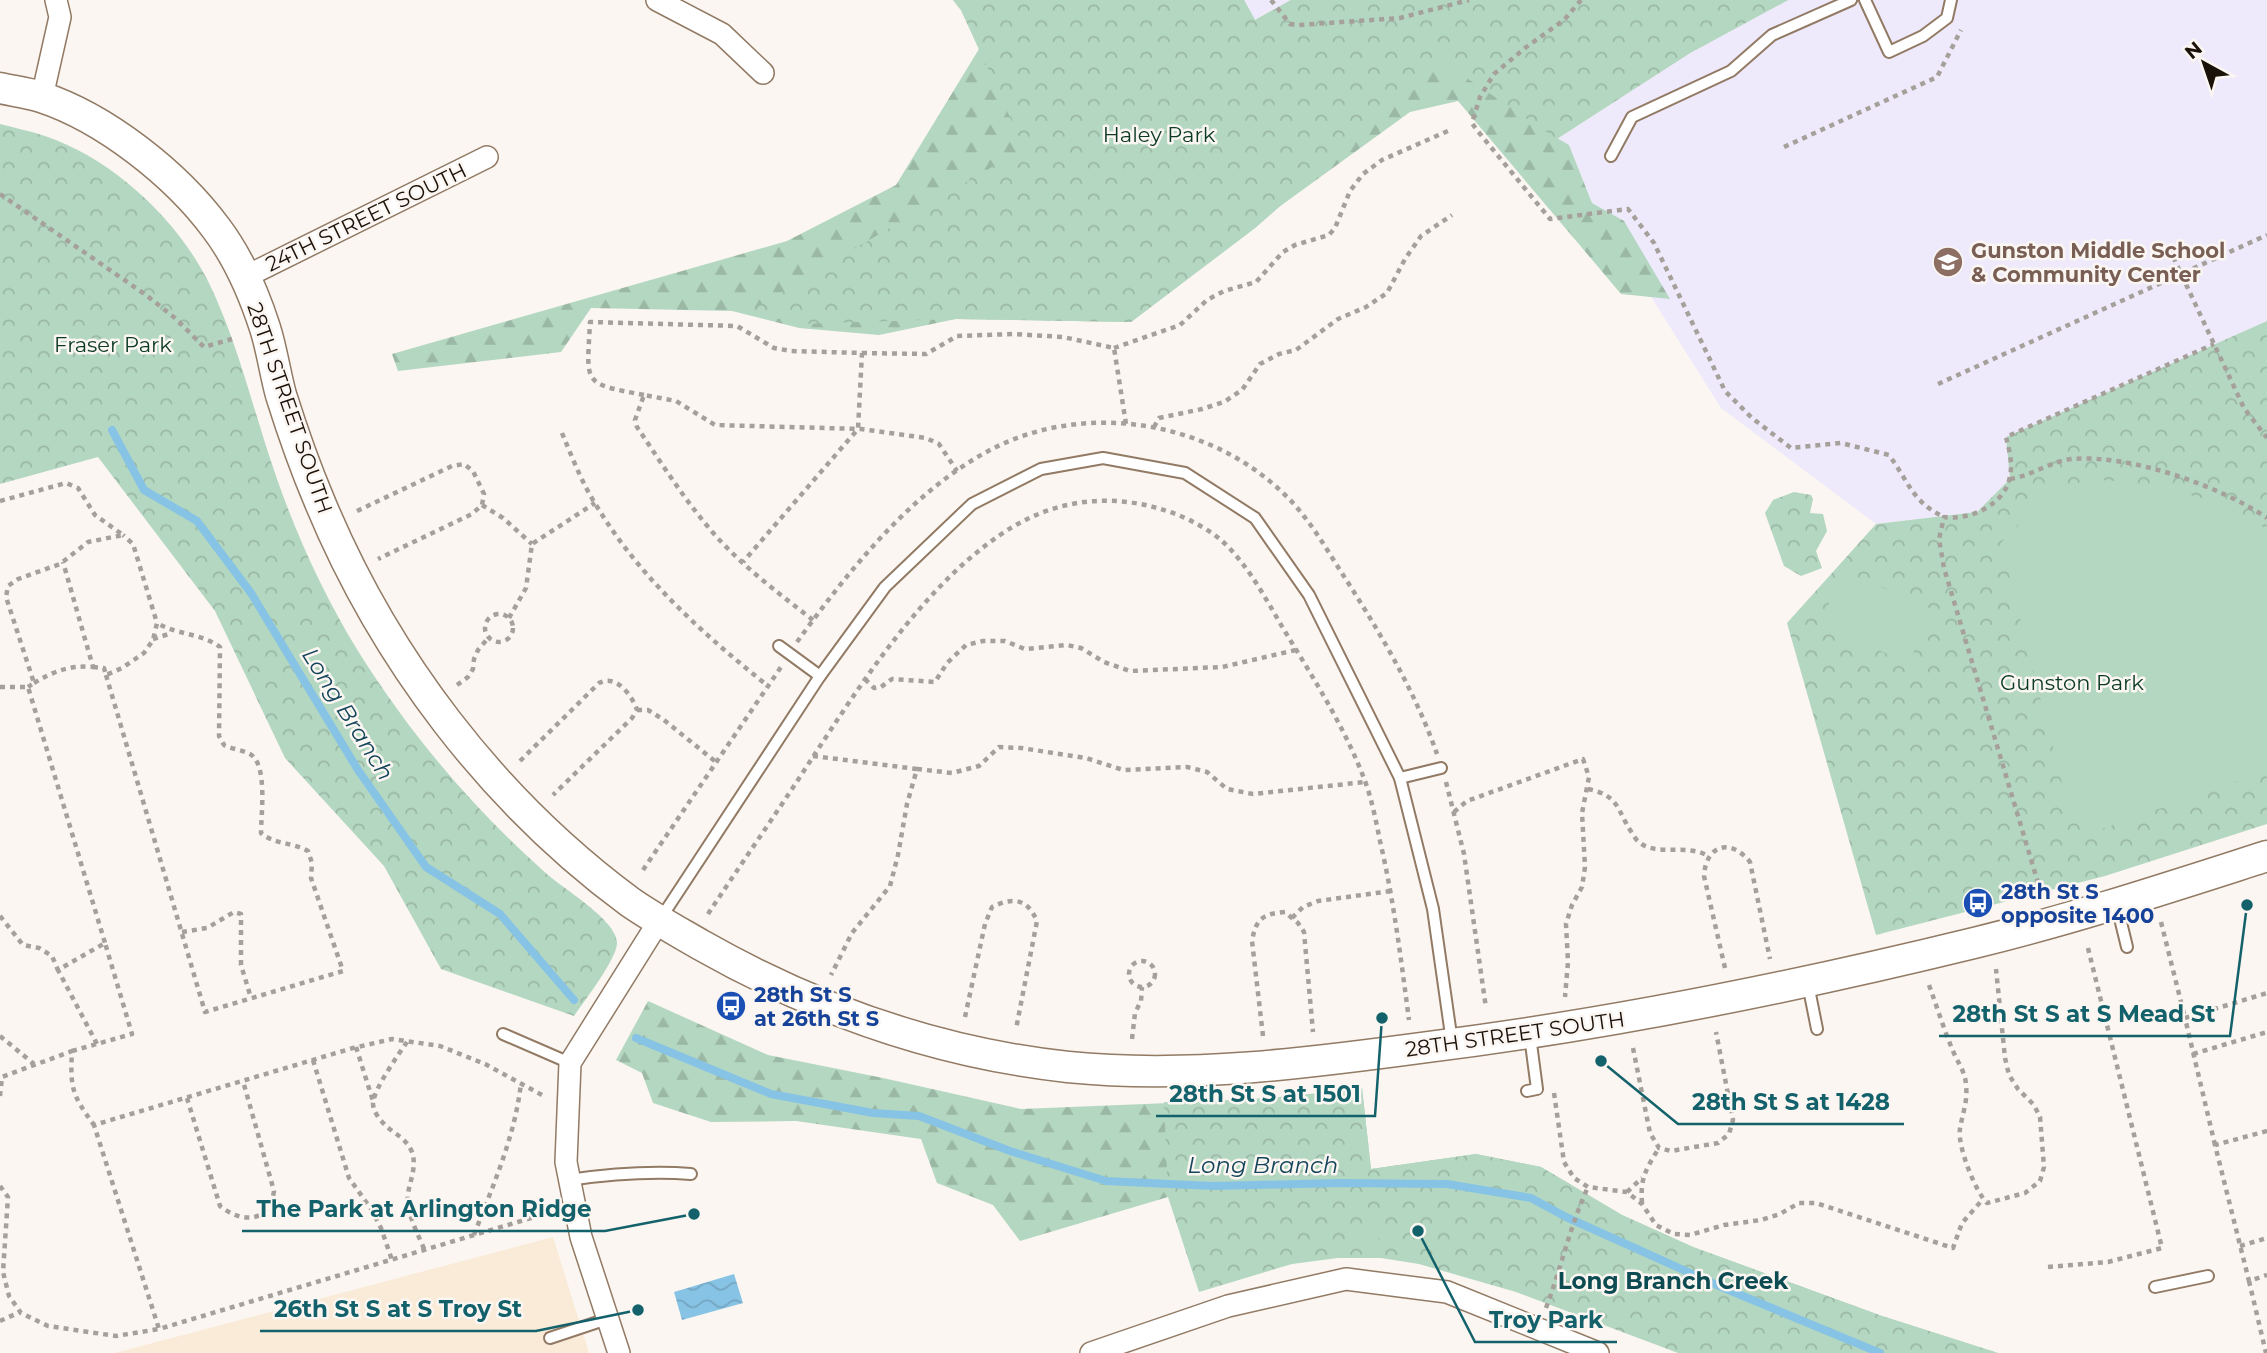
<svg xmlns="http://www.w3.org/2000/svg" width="2267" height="1353" font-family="Montserrat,sans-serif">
<defs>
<pattern id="forest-firs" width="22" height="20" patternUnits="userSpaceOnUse" patternTransform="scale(1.75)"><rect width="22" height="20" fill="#b4d7c1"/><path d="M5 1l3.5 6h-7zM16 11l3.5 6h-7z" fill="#9ab8a4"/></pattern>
<pattern id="park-crowns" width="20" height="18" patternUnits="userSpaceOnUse" patternTransform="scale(1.75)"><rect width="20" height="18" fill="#b4d7c1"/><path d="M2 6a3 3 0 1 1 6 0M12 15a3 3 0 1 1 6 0" fill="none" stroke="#9ab8a4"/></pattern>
<pattern id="water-waves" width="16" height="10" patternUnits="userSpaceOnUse" patternTransform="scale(1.75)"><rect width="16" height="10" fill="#87c3e4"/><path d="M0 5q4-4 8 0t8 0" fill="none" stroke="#74a6c2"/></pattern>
</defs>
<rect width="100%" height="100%" fill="#fbf6f1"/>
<path fill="#f9ebd7" d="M 553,1237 L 589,1353 L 115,1353 Z"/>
<g fill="#eeeafc">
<path d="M 1244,0 L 1291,0 L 1254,20 Z"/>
<path d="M 1788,0 L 2267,0 L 2267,321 L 2007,437 L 2010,479 L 1977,512 L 1876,524 L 1721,408 L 1592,203 L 1569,145 L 1557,139 L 1690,53 Z"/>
</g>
<g fill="url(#forest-firs)">
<path d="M 953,0 L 1244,0 L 1255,20 L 1291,0 L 1788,0 L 1690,53 L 1557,138 L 1569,145 L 1592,203 L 1624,221 L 1670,299 L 1621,294 L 1458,101 L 1410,112 L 1279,207 L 1255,228 L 1131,322 L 956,319 L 879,335 L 799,328 L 732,311 L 591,308 L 561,352 L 398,371 L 392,354 L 787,241 L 896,185 L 979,49 L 961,10 Z"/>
<path d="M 648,1001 L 768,1055 L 883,1078 L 1021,1109 L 1194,1102 L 1301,1096 L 1362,1088 L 1371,1169 L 1476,1154 L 1541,1167 L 1622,1215 L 1693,1247 L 1882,1316 L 1998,1353 L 1679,1305 L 1231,1229 L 1168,1197 L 1020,1241 L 993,1205 L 937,1183 L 921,1139 L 796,1121 L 711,1122 L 653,1103 L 642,1073 L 616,1060 Z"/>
</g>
<g fill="url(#park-crowns)">
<path d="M 953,0 L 1244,0 L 1255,20 L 1291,0 L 1788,0 L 1690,53 L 1557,139 L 1443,62 L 1255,228 L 1131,322 L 956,319 L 798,324 L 750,311 L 1024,148 L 961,10 Z"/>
<path d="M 0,124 C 15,128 30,131 45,136 C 113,159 177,219 209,283 C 239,345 254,414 277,479 C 298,539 325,597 358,651 C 410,734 474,810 548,875 C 564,889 616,920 617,942 C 618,958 584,1001 574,1016 L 441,969 L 384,866 L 285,758 L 215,611 L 98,457 L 0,484 Z"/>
<path d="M 2267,321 L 2267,824 L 2105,876 L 1876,935 L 1787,623 L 1876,524 L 1977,512 L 2010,479 L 2006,437 Z"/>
<path d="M 1794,492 L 1811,495 L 1813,499 L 1810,513 L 1823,514 L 1827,531 L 1816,551 L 1822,568 L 1801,576 L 1784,566 L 1765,513 L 1773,500 Z"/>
<path d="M 1362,1088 L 1371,1169 L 1476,1154 L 1541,1167 L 1622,1215 L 1693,1247 L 1882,1316 L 1998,1353 L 1678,1353 L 1516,1292 L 1419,1264 L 1381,1258 L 1338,1258 L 1292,1264 L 1199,1292 L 1168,1197 L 1164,1102 C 1230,1103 1296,1096 1362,1088 Z"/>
</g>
<g fill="#b4d7c1">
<path d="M 2088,480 C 2130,479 2194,492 2233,510 C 2245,515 2256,523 2267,529 L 2267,771 L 2096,831 L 2071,819 L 2001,543 L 2051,492 Z"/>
<path d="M 1843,571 L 1932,609 L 1909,663 L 1820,625 Z"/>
<path d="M 1381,1222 L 1381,1238 L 1359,1241 L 1359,1225 Z"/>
</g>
<path fill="url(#water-waves)" d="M 734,1274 L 743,1303 L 682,1320 L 674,1292 Z"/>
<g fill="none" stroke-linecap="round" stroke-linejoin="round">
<g stroke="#87c3e4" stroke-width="8">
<path d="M 112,430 L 144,490 L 197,521 L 251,593 L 358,770 L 426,867 L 500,914 L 574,1000"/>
<path d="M 636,1038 L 771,1094 L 873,1113 L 919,1116 L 1010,1151 L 1106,1181 L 1213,1186 L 1338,1183 L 1447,1184 L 1531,1198 L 1566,1217 L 1719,1286 L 1880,1353"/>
</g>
<g stroke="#927a64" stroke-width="14">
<g id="lane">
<path d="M 1865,0 L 1889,52 L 1923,36 L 1947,18 L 1951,0"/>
<path d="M 1611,156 L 1632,117 L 1731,71 L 1772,35 L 1851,0"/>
<path d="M 779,646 L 820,676"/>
<path d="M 1400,778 L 1441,768"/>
<path d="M 2117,906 L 2127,947"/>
<path d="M 661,918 L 820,676 L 885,587 L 972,504 L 1041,469 L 1103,458 L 1185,473 L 1255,518 L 1309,595 L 1400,778 L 1433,909 L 1452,1042"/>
<path d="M 1808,984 L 1817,1029"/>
<path d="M 503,1034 L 570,1063"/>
<path d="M 1527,1091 L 1537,1089 L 1530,1036"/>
<path d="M 569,1180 C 610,1174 651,1171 691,1174"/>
<path d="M 2155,1287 L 2208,1276"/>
<path d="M 550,1338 L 607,1319"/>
</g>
</g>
<g stroke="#927a64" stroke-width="24">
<g id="street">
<path d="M 657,0 L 722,34 L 763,73"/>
<path d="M 42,97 L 60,17 L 56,0"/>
<path d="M 245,277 L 487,157"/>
<path d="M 619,1353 L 581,1237 L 566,1162 L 570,1063 L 659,921"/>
<path d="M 1091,1353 L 1228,1306 L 1346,1279 L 1447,1292 L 1598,1353"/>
</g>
</g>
<g stroke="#927a64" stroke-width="33">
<path id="secondary" d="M 0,88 C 13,91 28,93 41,97 C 105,118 176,174 216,228 C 238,257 254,294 265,328 C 272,350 275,373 281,395 C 292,430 305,467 319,500 C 384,658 492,800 630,902 C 653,918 677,931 701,945 C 814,1009 938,1053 1068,1067 C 1188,1079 1309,1063 1428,1047 C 1612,1024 1794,987 1974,943 C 2073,919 2170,887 2267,856"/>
</g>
<g stroke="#a6a09a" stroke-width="4.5" stroke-dasharray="5 5" stroke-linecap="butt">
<path d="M 1271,0 L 1290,24 L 1299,25 L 1400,18 L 1469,0"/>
<path d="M 1581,0 L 1564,20 L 1525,48 L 1494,74 L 1480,97 L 1472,123 L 1476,129 L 1550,219 L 1628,209 L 1654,243 L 1725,391 L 1752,418 L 1791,448 L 1841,443 L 1889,455 C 1909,482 1912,502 1944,517"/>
<path d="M 1784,147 L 1937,77 L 1961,30"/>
<path d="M 0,194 L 146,295 L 175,318 L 204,347 L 232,339"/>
<path d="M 2169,248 L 2244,408 L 2267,438"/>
<path d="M 1114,348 L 1180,325 L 1207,300 L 1224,291 L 1256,282 L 1283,252 L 1295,245 L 1329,235 L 1335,228 L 1350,191 L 1363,174 L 1382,160 L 1450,130"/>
<path d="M 862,353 L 926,354 L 957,336 L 1013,334 L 1063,337 L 1114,348 L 1126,424"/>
<path d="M 1938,384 L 2267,235"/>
<path d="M 644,395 C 581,383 587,385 590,322 L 737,326 L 774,348 L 791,351 L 862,353 L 858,429 L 743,562"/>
<path d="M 1154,427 L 1159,418 L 1202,409 L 1224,402 L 1242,390 L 1260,364 L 1279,354 L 1296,350 L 1338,319 L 1366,307 L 1387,293 L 1405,259 L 1421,236 L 1452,215"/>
<path d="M 562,433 C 572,457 582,483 596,505 C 640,578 702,633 768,686"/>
<path d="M 2010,479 C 2032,476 2050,461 2072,459 C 2130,454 2220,486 2267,518"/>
<path d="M 0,501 L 66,483 L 78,488 L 95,515 L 123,535 L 88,542 L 60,564 L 18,579 L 8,586 L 6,597 L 34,683 L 28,687"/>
<path d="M 482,505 L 503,518 L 532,544"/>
<path d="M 357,511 L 452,466 L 464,464 L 473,471 L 484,494 L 482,505 L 472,514 L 378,559"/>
<circle cx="499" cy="628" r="14"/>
<path d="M 509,618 L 526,588 L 532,544 L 595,503"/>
<path d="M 813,620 C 777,592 738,563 709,528 C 682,496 660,461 637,427 L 635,420 L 644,395 L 676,401 L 715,425 L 861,429 L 926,438 L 939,444 L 957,471"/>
<path d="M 153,639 L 172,633"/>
<path d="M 797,642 C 850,569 914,488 996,447 C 1088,402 1206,421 1281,491 C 1305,513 1321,540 1338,567 C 1376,626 1414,688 1437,754"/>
<path d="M 93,667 L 104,668 L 106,675 L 122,668 L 144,653 L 153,640 L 157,623 L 133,544 L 123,535"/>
<path d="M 106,675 L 205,1012 L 343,971 L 311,878 L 312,863 L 308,851 C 291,842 273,844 261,833 C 261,815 268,764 250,754 C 242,750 232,749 224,745 L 219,736 L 220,647 C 201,633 177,635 157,623"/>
<path d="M 865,679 L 874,688 L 881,687 L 892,679 L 935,682 L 947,663 L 966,645 L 983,641 L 1005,641 L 1025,649 L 1067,645 L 1081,648 L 1104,662 L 1130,671 L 1222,667 L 1296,650"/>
<path d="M 34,683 C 54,671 70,665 93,667 L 63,562"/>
<path d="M 457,685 L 468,677 L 473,669 L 474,659 L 478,650 L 489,637"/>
<path d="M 0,687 L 28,687 L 105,943"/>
<path d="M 637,710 L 648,710 L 664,720 L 716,762"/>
<path d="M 813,756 L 917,769 L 907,804 L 898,855 L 890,886 L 852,933 L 831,975"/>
<path d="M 520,761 L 599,683 C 602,682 606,680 610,681 C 622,682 634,700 637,710 L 632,718 L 553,795"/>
<path d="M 917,769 L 952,773 L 979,766 L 999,747 L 1021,748 L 1086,758 L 1123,770 L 1187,767 L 1207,772 L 1227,789 L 1253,794 L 1365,782"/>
<path d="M 1446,782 L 1464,854 L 1486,1008"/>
<path d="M 1588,789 C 1620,796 1616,809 1632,833 C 1634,836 1636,840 1639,842 C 1656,857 1687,843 1708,856"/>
<path d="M 1454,812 L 1467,801 L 1583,759 L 1589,777 L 1582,813 L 1585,867 L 1582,887 L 1572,905 L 1566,924 L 1568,962 L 1565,997"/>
<path d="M 643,870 L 781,667"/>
<path d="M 2041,893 L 1944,568 L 1939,539 L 1944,517 C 1970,521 2006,504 2010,476 C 2013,463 2009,449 2006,437 L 2214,344"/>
<path d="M 708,914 C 741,864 776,814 809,763 C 860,685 922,588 1000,535 C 1055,497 1117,491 1178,515 C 1193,521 1209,530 1221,540 C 1252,568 1270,608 1292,643 C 1319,687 1347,733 1365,781 C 1372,800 1376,821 1380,841 C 1394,901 1401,960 1409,1020"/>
<path d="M 0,916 L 23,945 L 39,948 L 52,956 L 58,970"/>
<path d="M 1292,918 L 1303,907 L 1318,901 L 1391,891"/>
<path d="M 2161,922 L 2185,1018"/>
<path d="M 182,932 L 207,928 L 234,912 L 241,914 L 241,965 L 251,998"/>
<circle cx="1142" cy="974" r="13"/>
<path d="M 1725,968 L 1704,876 C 1706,844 1731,838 1750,862 L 1770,959"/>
<path d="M 1929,985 C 1937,1007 1944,1030 1953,1051 C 1958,1063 1966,1073 1966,1086 C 1968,1101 1962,1115 1960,1129 C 1957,1145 1975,1191 1987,1203 L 2025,1193 L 2040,1181 L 2044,1167 L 2040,1117 L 2034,1105 L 2018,1089 L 2009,1075 L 2005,1058 L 1996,969"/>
<path d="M 965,1017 L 985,924 L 992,907 C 1013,897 1027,898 1037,921 L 1016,1029"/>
<path d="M 0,1036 L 34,1064"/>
<path d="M 1263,1036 L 1252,941 C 1256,918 1263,914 1285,912 L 1298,923 L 1304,932 L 1313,1032"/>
<path d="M 1132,1039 L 1135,1013 L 1141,1001 L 1142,987"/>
<path d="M 407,1042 C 398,1055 374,1089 373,1103 C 373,1112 380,1120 386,1126 C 395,1134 407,1139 412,1152 C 417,1167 410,1180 408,1194 C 406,1213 418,1234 425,1251"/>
<path d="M 356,1047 L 373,1101"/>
<path d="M 1633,1048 L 1650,1133 L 1659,1148 L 1671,1151 L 1718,1143 L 1729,1134 L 1733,1120 L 1716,1032"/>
<path d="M 72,1051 L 132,1034 L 105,943 L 58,970 L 97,1044"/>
<path d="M 2193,1054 L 2267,1032"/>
<path d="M 313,1060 L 349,1178 L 371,1209 L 381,1228 L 392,1260"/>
<path d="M 1554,1093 L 1564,1162 L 1574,1178 L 1588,1187 L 1627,1192 L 1642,1204 L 1656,1225 L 1674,1234 L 1690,1235 L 1724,1225 L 1761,1220 L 1780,1214 L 1799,1203 L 1816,1203 L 1953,1248 L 1962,1223 L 1983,1199"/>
<path d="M 542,1095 L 485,1064 L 440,1046 L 392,1039 L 353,1048 L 94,1125 L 159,1329 L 548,1213"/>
<path d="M 0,1096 L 2,1077 L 72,1051 C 70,1088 72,1095 94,1125"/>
<path d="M 187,1098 L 220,1206 C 241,1223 269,1224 274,1191 L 243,1081"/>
<path d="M 2267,1131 L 2215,1145 L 2249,1281 L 2267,1275"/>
<path d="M 2215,1145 L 2185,1018 L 2267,993"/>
<path d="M 0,1186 L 8,1197 L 3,1272 L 9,1296 L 21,1313 L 48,1326 L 116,1336 L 159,1329"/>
<path d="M 1627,1192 L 1642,1178"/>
<path d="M 1642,1203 C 1640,1178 1646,1169 1659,1148"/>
<path d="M 474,1235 C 493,1185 515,1137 521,1083"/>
<path d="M 2240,1246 L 2267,1238"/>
<path d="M 2048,1267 L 2108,1262 L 2162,1248 L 2087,944"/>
<path d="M 2249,1281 L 2266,1353"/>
<path d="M 1546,1308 C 1561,1268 1570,1226 1588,1187"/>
<path d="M 0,1321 L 20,1312"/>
</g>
<use href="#lane" stroke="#fff" stroke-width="10"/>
<use href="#street" stroke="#fff" stroke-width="21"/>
<use href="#secondary" stroke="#fff" stroke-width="30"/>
</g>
<defs>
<g id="school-disc" transform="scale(1.575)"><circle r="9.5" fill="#8d6e63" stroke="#fbf6f1"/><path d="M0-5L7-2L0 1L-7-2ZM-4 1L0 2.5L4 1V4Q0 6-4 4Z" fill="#fff"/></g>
<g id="bus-disc" transform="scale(1.575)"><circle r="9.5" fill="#1a4fb4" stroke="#fbf6f1"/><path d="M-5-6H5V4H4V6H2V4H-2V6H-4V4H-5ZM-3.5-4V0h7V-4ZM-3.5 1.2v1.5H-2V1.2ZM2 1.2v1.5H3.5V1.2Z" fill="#fff"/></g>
</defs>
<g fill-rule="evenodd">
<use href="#school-disc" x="1948" y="262"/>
<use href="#bus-disc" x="1978" y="903"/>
<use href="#bus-disc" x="731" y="1006"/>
</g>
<g text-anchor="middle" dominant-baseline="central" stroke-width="5" stroke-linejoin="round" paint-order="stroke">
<g font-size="21" fill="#0a3a23" stroke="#fbf6f1">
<text x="1159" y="134">Haley Park</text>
<text x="113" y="344">Fraser Park</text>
<text x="2072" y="682">Gunston Park</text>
</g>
<g font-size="21" fill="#1a1109" stroke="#fbf6f1">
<text transform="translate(366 217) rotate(-26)">24TH STREET SOUTH</text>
<text transform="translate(290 408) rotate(71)">28TH STREET SOUTH</text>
<text transform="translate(1515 1034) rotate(-8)">28TH STREET SOUTH</text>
</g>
<g font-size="21" font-weight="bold" fill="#785e54" stroke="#fbf6f1" text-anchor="start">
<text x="1971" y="250">Gunston Middle School<tspan x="1971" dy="24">&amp; Community Center</tspan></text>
</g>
<g font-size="21" font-weight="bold" fill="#164399" stroke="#fbf6f1" text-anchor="start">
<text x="2001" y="891">28th St S<tspan x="2001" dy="24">opposite 1400</tspan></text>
<text x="754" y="994">28th St S<tspan x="754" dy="24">at 26th St S</tspan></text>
</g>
<g font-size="23" font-style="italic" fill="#14455c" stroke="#fbf6f1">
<text transform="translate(348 714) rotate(58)">Long Branch</text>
<text x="1263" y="1165">Long Branch</text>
</g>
<g font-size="23" font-weight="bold" fill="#0d4b53" stroke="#fbf6f1">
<text x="1673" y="1281">Long Branch Creek</text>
</g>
</g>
<path fill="none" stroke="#13616b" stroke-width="2.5" d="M2247 905L2230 1036H1939M1382 1018L1375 1116H1156M1601 1061L1678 1124H1904M694 1214L605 1231H242M638 1310L536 1331H260M1418 1231L1475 1342H1617"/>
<g fill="#13616b" stroke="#fbf6f1" stroke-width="2.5">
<circle cx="2247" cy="905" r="7"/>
<circle cx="1382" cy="1018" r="7"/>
<circle cx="1601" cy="1061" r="7"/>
<circle cx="694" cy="1214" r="7"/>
<circle cx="638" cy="1310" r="7"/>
<circle cx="1418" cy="1231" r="7"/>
</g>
<g font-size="23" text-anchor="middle" font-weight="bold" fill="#13616b" stroke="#fbf6f1" stroke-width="5" stroke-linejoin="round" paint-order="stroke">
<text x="2084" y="1022">28th St S at S Mead St</text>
<text x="1265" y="1102">28th St S at 1501</text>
<text x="1791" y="1110">28th St S at 1428</text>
<text x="424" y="1217">The Park at Arlington Ridge</text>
<text x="398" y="1317">26th St S at S Troy St</text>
<text x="1546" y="1328">Troy Park</text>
</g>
<g transform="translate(2204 63) rotate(320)" stroke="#fbf6f1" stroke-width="5" paint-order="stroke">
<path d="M0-5L12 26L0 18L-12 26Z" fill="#1a1109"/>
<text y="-10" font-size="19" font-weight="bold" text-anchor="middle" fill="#1a1109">N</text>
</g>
</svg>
